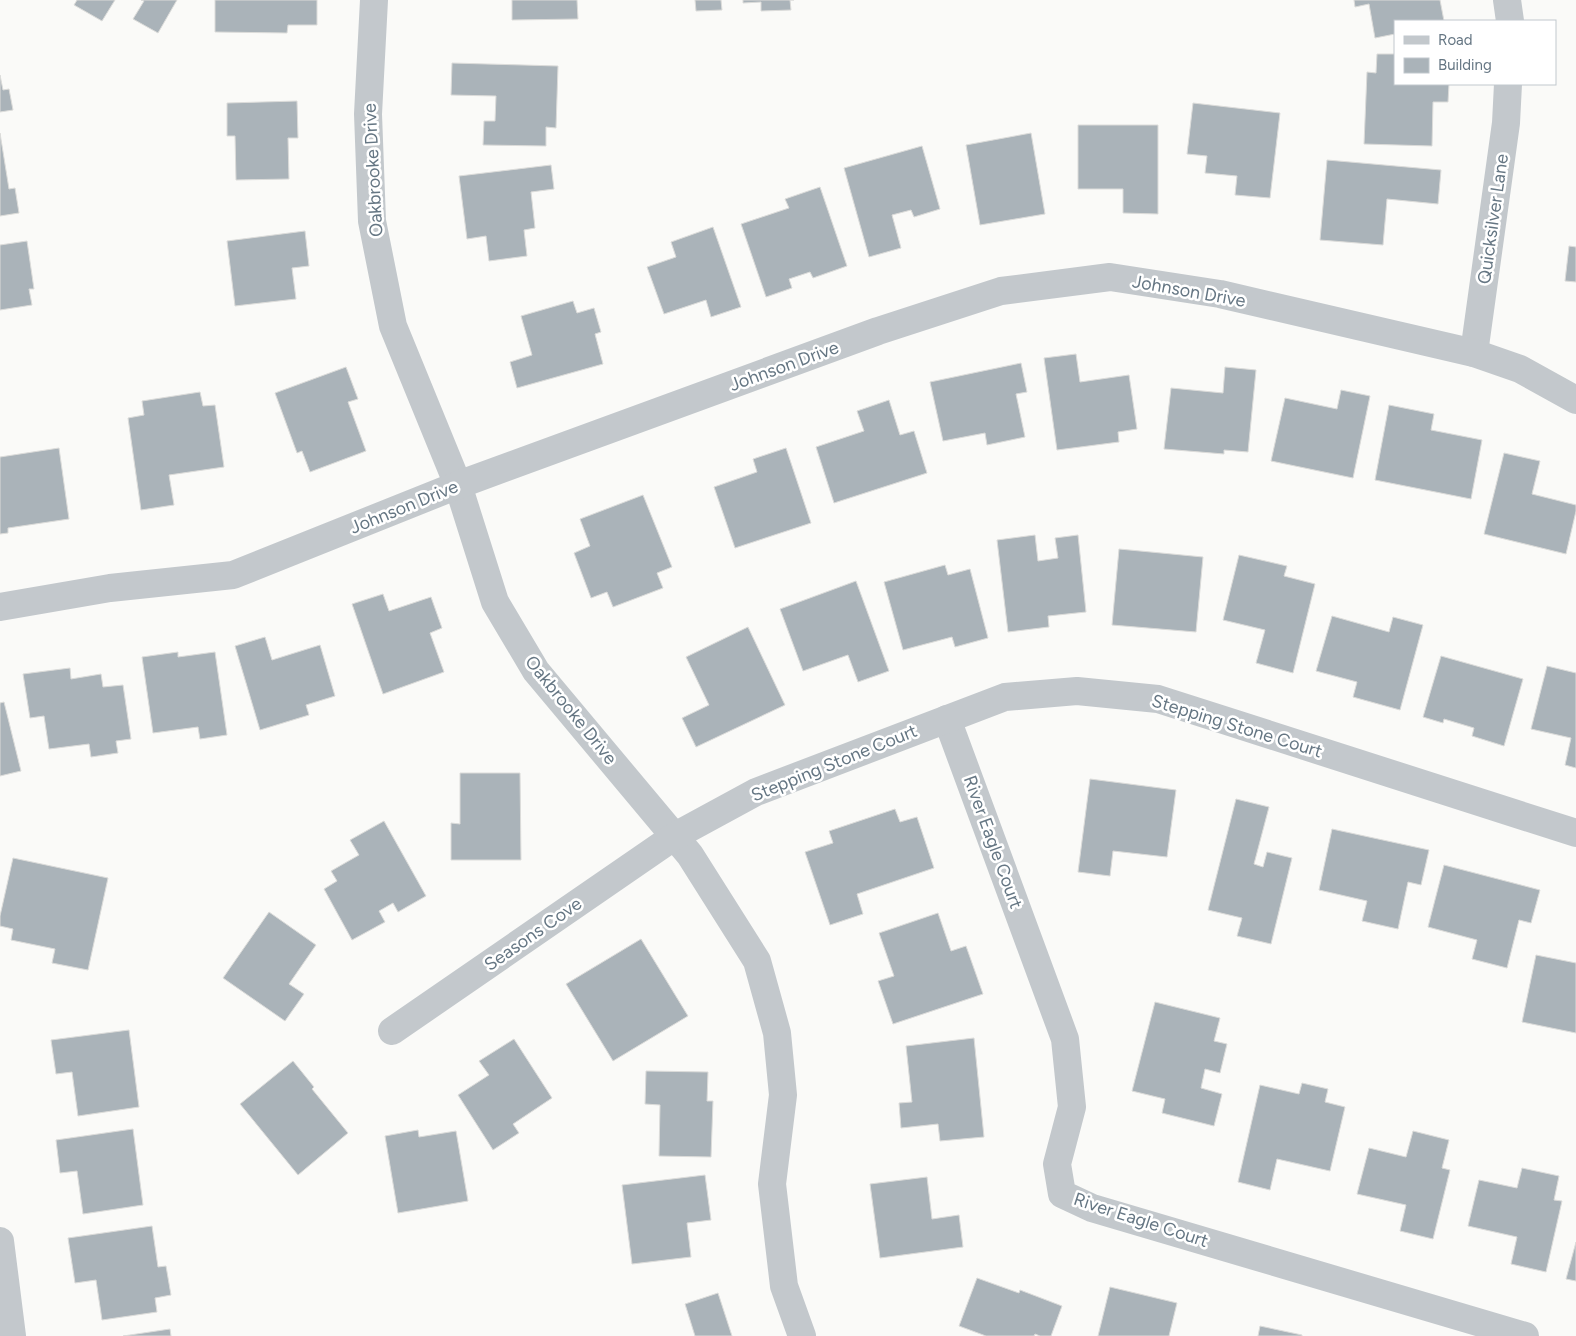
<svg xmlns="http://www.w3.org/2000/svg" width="1576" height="1336" font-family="Figtree,sans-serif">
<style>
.building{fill:#aab3b9;stroke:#dcdcda}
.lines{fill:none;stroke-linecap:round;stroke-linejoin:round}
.minor{stroke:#c3c8cc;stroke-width:28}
.labels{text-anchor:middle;stroke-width:5;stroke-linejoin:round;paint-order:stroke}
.street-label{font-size:18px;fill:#657683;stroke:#fff}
</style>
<rect width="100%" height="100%" fill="#fafaf8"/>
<g class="building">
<path d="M 77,0 L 115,0 L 102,21 L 74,5 Z"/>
<path d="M 141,0 L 177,0 L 158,33 L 133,19 L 144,1 Z"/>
<path d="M 215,0 L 317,0 L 317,25 L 288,25 L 287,33 L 215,32 Z"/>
<path d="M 512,0 L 577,0 L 578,19 L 512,20 Z"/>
<path d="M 695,0 L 721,0 L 722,10 L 696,11 Z"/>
<path d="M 743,0 L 794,0 L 790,0 L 791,10 L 761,11 L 761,2 L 743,3 Z"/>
<path d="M 1354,0 L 1440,0 L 1444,21 L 1395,21 L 1395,34 L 1375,38 L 1369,4 L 1355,7 Z"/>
<path d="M 1377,54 L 1395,54 L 1395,84 L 1449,84 L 1448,102 L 1433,102 L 1432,146 L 1364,144 L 1367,72 L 1376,73 Z"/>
<path d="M 452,63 L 558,66 L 556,128 L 546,127 L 546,146 L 483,145 L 484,121 L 495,121 L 496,96 L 451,95 Z"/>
<path d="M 0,75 L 3,90 L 9,89 L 13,110 L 0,112 Z"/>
<path d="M 297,101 L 298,138 L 288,138 L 289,179 L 236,180 L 235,136 L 227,136 L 227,103 Z"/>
<path d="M 1193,103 L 1280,113 L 1270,198 L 1235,195 L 1237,176 L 1205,173 L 1207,156 L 1187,154 Z"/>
<path d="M 1078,125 L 1158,125 L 1158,214 L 1123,213 L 1123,189 L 1078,189 Z"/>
<path d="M 0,133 L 9,189 L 15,188 L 19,213 L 0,216 Z"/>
<path d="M 1031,133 L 1045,214 L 980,225 L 966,145 Z"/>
<path d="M 922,146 L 940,209 L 914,217 L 911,210 L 892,215 L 901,248 L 869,257 L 844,168 Z"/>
<path d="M 1327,160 L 1441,170 L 1438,204 L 1387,199 L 1383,245 L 1320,240 Z"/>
<path d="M 551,165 L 554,189 L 531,192 L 535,228 L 524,230 L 527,256 L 489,261 L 486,236 L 467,239 L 459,176 Z"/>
<path d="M 820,187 L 847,266 L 813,278 L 810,272 L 789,279 L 792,288 L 766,297 L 741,224 L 789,208 L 785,199 Z"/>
<path d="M 713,227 L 741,307 L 711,317 L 706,300 L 664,314 L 647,267 L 676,257 L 671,242 Z"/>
<path d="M 305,231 L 309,266 L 292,268 L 296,299 L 235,306 L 227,241 Z"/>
<path d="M 27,241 L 34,289 L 29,289 L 32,305 L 0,310 L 0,245 Z"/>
<path d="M 1569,246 L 1576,247 L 1576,282 L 1565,281 Z"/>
<path d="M 573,301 L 577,313 L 594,308 L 601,332 L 595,334 L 603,364 L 517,388 L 510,362 L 532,355 L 521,316 Z"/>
<path d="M 1076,354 L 1080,382 L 1129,375 L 1137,429 L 1118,432 L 1119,442 L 1057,450 L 1044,358 Z"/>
<path d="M 1021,363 L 1027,392 L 1016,394 L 1025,437 L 987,445 L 985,433 L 943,441 L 930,382 Z"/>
<path d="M 346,367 L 358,399 L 348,402 L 366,451 L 310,472 L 302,451 L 297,453 L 275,393 Z"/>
<path d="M 1225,367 L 1256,370 L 1248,452 L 1224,450 L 1224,454 L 1164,449 L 1171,388 L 1223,393 Z"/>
<path d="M 1341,390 L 1370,396 L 1353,478 L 1271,461 L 1285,398 L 1337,409 Z"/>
<path d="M 200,392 L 203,406 L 215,405 L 224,467 L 169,475 L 174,505 L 141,510 L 128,418 L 144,415 L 142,401 Z"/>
<path d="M 889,400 L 900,435 L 914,431 L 927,473 L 834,503 L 816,447 L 864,431 L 857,411 Z"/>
<path d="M 1389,405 L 1434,414 L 1431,430 L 1482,440 L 1471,499 L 1375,480 Z"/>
<path d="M 59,448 L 69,519 L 8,528 L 8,533 L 0,534 L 0,457 Z"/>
<path d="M 786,448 L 811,523 L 735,548 L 714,487 L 757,472 L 753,459 Z"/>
<path d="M 1504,453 L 1540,461 L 1532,494 L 1576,505 L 1576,511 L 1566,554 L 1484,534 Z"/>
<path d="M 643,495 L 672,567 L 657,573 L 663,588 L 613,607 L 607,592 L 591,598 L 574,553 L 590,546 L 580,519 Z"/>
<path d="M 1035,535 L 1038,561 L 1058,558 L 1055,538 L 1078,535 L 1086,612 L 1048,616 L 1049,627 L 1008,632 L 997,540 Z"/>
<path d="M 1119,549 L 1203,557 L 1196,632 L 1112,625 Z"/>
<path d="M 1239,555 L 1287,566 L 1284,576 L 1315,584 L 1293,673 L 1256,663 L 1265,630 L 1223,620 Z"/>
<path d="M 945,565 L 948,575 L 970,569 L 988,638 L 955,647 L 952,637 L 903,650 L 884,582 Z"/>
<path d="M 856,581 L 889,671 L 858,682 L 848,655 L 803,671 L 780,609 Z"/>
<path d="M 383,594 L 389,611 L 431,597 L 442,628 L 430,633 L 444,672 L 383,694 L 352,604 Z"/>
<path d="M 1332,616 L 1389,632 L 1393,617 L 1423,625 L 1400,710 L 1353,697 L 1357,682 L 1316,671 Z"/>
<path d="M 748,627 L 785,705 L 696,747 L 682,718 L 709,705 L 686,657 Z"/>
<path d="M 265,637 L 272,660 L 320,645 L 335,696 L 306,705 L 309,715 L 260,730 L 235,646 Z"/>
<path d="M 178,652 L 178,657 L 215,652 L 227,735 L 200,739 L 198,727 L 153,733 L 142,657 Z"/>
<path d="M 1441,656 L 1523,679 L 1504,746 L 1472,736 L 1474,728 L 1444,719 L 1443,723 L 1423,717 Z"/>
<path d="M 1547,666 L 1576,673 L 1576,768 L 1565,765 L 1571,738 L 1531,729 Z"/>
<path d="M 70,668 L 71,679 L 101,674 L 103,687 L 123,685 L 131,739 L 116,741 L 118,753 L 91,757 L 89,744 L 49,749 L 44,716 L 30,718 L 23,674 Z"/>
<path d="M 4,702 L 21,771 L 0,776 L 0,703 Z"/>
<path d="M 460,773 L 520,773 L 521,860 L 451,860 L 451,823 L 460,824 Z"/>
<path d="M 1090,779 L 1176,790 L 1167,857 L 1113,851 L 1110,876 L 1078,872 Z"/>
<path d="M 1236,799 L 1269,807 L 1254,864 L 1263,867 L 1267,852 L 1292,858 L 1271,944 L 1237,936 L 1242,918 L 1208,910 Z"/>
<path d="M 895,809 L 900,822 L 917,817 L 934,868 L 857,894 L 863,914 L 830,925 L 805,852 L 833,843 L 829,831 Z"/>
<path d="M 384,821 L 426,896 L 398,912 L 393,903 L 379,911 L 385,922 L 352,940 L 324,889 L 337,881 L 331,871 L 359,855 L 350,840 Z"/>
<path d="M 1332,829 L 1429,850 L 1421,885 L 1408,882 L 1398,929 L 1362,921 L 1367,901 L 1319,890 Z"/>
<path d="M 13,858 L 108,878 L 88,970 L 52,963 L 55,949 L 11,940 L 13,929 L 0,926 L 0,916 Z"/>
<path d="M 1444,865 L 1540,890 L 1531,923 L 1519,920 L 1507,968 L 1472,959 L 1477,940 L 1428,927 Z"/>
<path d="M 269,912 L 316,945 L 289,984 L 304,994 L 285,1021 L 223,978 Z"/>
<path d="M 938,913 L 951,951 L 966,946 L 983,994 L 893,1024 L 878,981 L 894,976 L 879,933 Z"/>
<path d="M 641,939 L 688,1016 L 613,1061 L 566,984 Z"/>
<path d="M 1536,955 L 1576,963 L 1576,1033 L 1522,1022 Z"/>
<path d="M 1155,1002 L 1220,1018 L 1214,1041 L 1227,1044 L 1220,1073 L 1205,1069 L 1201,1088 L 1222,1094 L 1214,1126 L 1162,1113 L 1165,1099 L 1132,1091 Z"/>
<path d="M 129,1030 L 139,1107 L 78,1116 L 72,1072 L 56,1074 L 51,1040 Z"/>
<path d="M 974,1038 L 984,1137 L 940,1141 L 938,1124 L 901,1128 L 899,1103 L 912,1102 L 906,1046 Z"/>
<path d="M 514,1039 L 552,1098 L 513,1124 L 519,1133 L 493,1150 L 458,1095 L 489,1075 L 479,1061 Z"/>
<path d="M 293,1061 L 314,1087 L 312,1089 L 348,1133 L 298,1175 L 240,1104 Z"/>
<path d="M 646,1071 L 708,1072 L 707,1101 L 713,1101 L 711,1157 L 659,1156 L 660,1105 L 645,1104 Z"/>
<path d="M 1302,1083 L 1328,1089 L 1325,1102 L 1345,1107 L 1330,1171 L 1277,1159 L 1270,1190 L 1238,1182 L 1260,1085 L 1299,1094 Z"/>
<path d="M 133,1129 L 143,1205 L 83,1214 L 77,1171 L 60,1173 L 56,1140 Z"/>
<path d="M 418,1130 L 419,1137 L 456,1131 L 468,1201 L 398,1213 L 385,1136 Z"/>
<path d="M 1413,1131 L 1449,1140 L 1442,1168 L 1450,1170 L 1433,1239 L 1400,1231 L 1406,1205 L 1357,1194 L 1369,1148 L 1406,1157 Z"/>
<path d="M 1522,1168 L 1559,1176 L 1554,1200 L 1562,1201 L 1546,1272 L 1511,1264 L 1517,1237 L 1468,1226 L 1479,1180 L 1517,1188 Z"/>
<path d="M 705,1175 L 711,1220 L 687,1223 L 691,1257 L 632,1264 L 622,1185 Z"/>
<path d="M 927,1177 L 932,1219 L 959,1215 L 963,1247 L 880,1258 L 870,1184 Z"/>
<path d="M 152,1226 L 158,1267 L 166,1266 L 171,1295 L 155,1298 L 157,1312 L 102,1320 L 96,1280 L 75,1283 L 68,1238 Z"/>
<path d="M 1576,1242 L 1576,1281 L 1566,1279 Z"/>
<path d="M 977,1278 L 1019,1293 L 1020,1290 L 1062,1306 L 1051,1336 L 1040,1336 L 1035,1334 L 1034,1336 L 986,1336 L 959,1326 Z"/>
<path d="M 1110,1287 L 1177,1303 L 1169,1336 L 1098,1336 Z"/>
<path d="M 718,1293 L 732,1336 L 695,1336 L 685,1304 Z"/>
<path d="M 1260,1326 L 1302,1335 L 1302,1336 L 1258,1336 Z"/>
<path d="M 170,1329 L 171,1336 L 123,1336 Z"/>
</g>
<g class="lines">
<g class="minor">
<path d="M 374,0 L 368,114 L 372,221 L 393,326 L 458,485 L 495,602 L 536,671 L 690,855 L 757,961 L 777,1033 L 783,1095 L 772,1184 L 784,1286 L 802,1336"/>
<path d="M 1507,0 L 1510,21"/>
<path d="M 1474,353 L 1506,123 L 1508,84"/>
<path d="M 0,607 L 110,588 L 233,575 L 458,485 L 878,331 L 1001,291 L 1110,277 L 1220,294 L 1474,353 L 1520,369 L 1576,400"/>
<path d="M 947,719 L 1065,1039 L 1072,1107 L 1057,1164 L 1062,1194 L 1092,1208 L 1525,1336"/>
<path d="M 392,1031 L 675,836 L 756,792 L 1005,697 L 1077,691 L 1158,699 L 1576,833"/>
<path d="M 0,1241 L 12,1336"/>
</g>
</g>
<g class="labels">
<g class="street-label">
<text transform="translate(373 170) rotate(-93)" y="6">Oakbrooke Drive</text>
<text transform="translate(1493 219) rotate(-82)" y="6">Quicksilver Lane</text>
<text transform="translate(1189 291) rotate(10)" y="6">Johnson Drive</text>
<text transform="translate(784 366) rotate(-20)" y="6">Johnson Drive</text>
<text transform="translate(404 507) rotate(-22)" y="6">Johnson Drive</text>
<text transform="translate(571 710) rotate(51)" y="6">Oakbrooke Drive</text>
<text transform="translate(1237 726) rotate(17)" y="6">Stepping Stone Court</text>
<text transform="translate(834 763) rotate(-22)" y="6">Stepping Stone Court</text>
<text transform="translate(993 842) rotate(70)" y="6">River Eagle Court</text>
<text transform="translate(533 934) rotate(-35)" y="6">Seasons Cove</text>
<text transform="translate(1141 1220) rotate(18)" y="6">River Eagle Court</text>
</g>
</g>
<rect x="1394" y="20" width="162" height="65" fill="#ffffff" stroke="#c1c8cd"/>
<rect x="1404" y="36" width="25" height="8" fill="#c3c8cc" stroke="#c1c8cd"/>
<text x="1438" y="45" font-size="15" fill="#657683">Road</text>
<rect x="1404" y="58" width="25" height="15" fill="#aab3b9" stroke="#c1c8cd"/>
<text x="1438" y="70" font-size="15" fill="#657683">Building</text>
</svg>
